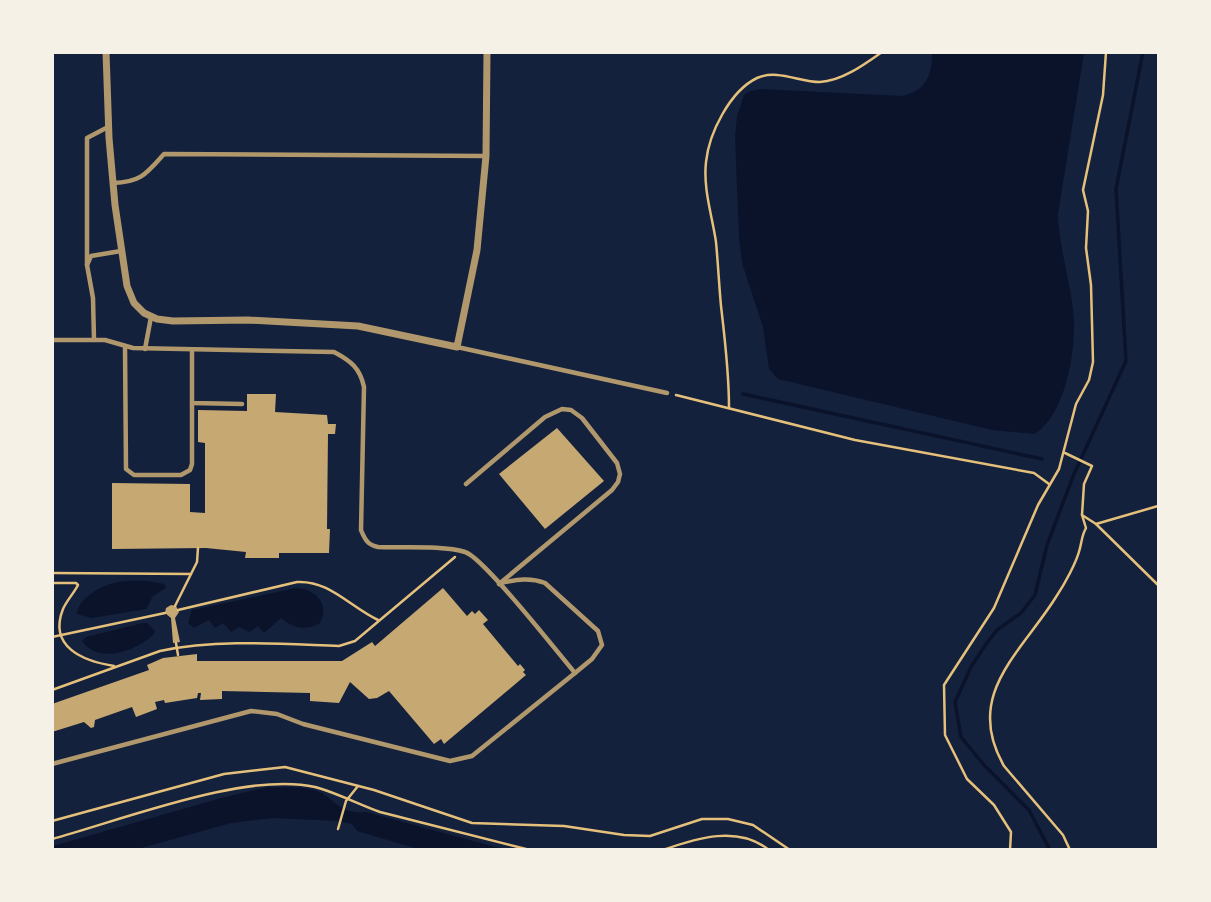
<svg xmlns="http://www.w3.org/2000/svg" width="1211" height="902" font-family="Barlow,sans-serif">
<style>
.water{fill:#0b132b}
.lines{fill:none;stroke-linecap:round;stroke-linejoin:round}
.stream{stroke:#0b132b;stroke-width:3.5}
.building{fill:#c6a872}
.path{stroke:#e5c07b;stroke-width:2.5}
.service{stroke:#b1986c;stroke-width:4.5}
.minor{stroke:#b1986c;stroke-width:7}
</style>
<rect width="100%" height="100%" fill="#14213d"/>
<g class="water">
<path d="M 932,53 L 1084,53 L 1058,214 C 1059,250 1072,285 1074,321 C 1075,355 1065,414 1035,434 L 992,430 L 778,379 L 769,369 L 763,327 L 742,263 L 739,238 L 735,137 L 737,116 L 744,95 L 751,91 L 760,89 L 902,96 C 926,91 932,75 932,53 Z"/>
<path d="M 148,581 L 164,584 L 166,588 L 153,596 L 146,609 L 92,618 L 77,614 C 78,599 100,586 114,583 C 124,580 137,581 148,581 Z"/>
<path d="M 296,588 C 316,589 330,604 320,623 C 305,631 295,629 281,618 L 264,633 L 258,626 L 250,632 L 239,627 L 231,632 L 223,623 L 215,628 L 209,620 L 194,628 L 188,623 L 192,610 Z"/>
<path d="M 143,623 L 147,623 L 155,631 L 154,634 C 137,651 98,665 82,641 L 86,637 Z"/>
<path d="M 268,787 C 282,788 301,786 314,790 C 335,796 337,815 366,812 L 503,849 L 418,849 L 357,831 L 352,824 L 336,821 L 273,818 L 231,823 L 138,849 L 53,850 L 53,846 L 221,798 Z"/>
</g>
<g class="lines">
<g class="stream">
<path d="M 743,394 L 1042,459"/>
<path d="M 1050,850 L 1029,810 L 984,765 L 961,737 L 955,702 L 971,667 L 986,644 L 997,630 L 1021,613 L 1035,595 L 1047,545 L 1074,474 L 1126,361 L 1116,189 L 1143,52"/>
</g>
</g>
<g class="building">
<path d="M 247,394 L 276,394 L 275,412 L 327,415 L 328,424 L 336,424 L 335,434 L 328,434 L 327,529 L 330,529 L 329,553 L 279,553 L 279,558 L 245,558 L 246,552 L 206,548 L 112,549 L 112,483 L 190,484 L 190,512 L 205,513 L 205,443 L 198,442 L 198,410 L 247,411 Z"/>
<path d="M 557,428 L 604,481 L 545,529 L 499,474 Z"/>
<path d="M 443,588 L 467,616 L 472,611 L 475,614 L 479,610 L 488,620 L 483,624 L 518,666 L 520,664 L 525,670 L 523,672 L 526,675 L 444,744 L 441,739 L 434,744 L 389,691 L 377,698 L 369,699 L 350,682 L 339,703 L 310,701 L 310,693 L 222,691 L 222,699 L 200,700 L 201,693 L 198,693 L 197,698 L 165,703 L 164,700 L 155,702 L 157,709 L 136,717 L 132,707 L 95,720 L 94,727 L 91,728 L 84,722 L 52,732 L 52,704 L 149,670 L 147,665 L 163,658 L 197,654 L 197,661 L 342,661 L 372,642 L 375,646 Z"/>
<path d="M 171,605 L 176,606 L 179,612 L 175,618 L 180,642 L 173,643 L 171,618 L 165,613 L 166,608 Z"/>
</g>
<g class="lines">
<g class="path">
<path d="M 676,395 L 855,440 L 1034,473 L 1049,484"/>
<path d="M 729,407 C 729,372 725,340 721,306 C 719,284 718,263 716,242 C 712,215 703,189 706,162 C 709,133 730,91 757,78 C 778,69 799,82 820,82 C 842,81 865,64 882,52"/>
<path d="M 1065,453 L 1092,466 L 1084,484 L 1082,515 L 1096,524 L 1158,585"/>
<path d="M 1096,524 L 1158,506"/>
<path d="M 52,573 L 191,574"/>
<path d="M 52,583 L 76,583 L 78,585 C 74,593 67,600 63,609 C 48,647 83,661 114,666"/>
<path d="M 175,606 L 197,562 L 198,548"/>
<path d="M 178,610 L 297,582 C 329,580 350,607 378,620"/>
<path d="M 52,637 L 165,613"/>
<path d="M 176,643 L 178,655"/>
<path d="M 52,690 L 160,651 C 218,639 281,644 339,646 L 355,641 L 455,557"/>
<path d="M 52,821 L 224,774 L 285,767 L 374,790 L 472,823 L 564,826 L 624,835 L 650,836 L 702,819 L 728,819 L 753,825 L 790,850"/>
<path d="M 338,829 L 346,801 L 358,786"/>
<path d="M 52,839 C 122,820 247,771 315,787 C 337,793 358,804 380,812 L 530,850"/>
<path d="M 663,850 C 697,838 738,825 769,850"/>
<path d="M 1010,850 L 1011,832 L 994,805 L 967,779 L 945,735 L 944,685 L 994,608 L 1038,505 L 1059,469 L 1076,404 L 1089,380 L 1093,362 L 1091,285 L 1086,248 L 1088,211 L 1083,190 L 1103,95 L 1106,52"/>
<path d="M 1070,850 L 1063,835 L 1004,766 C 963,695 1021,653 1056,597 C 1064,585 1077,562 1080,548 C 1082,540 1082,535 1086,528 L 1082,515"/>
</g>
<g class="service">
<path d="M 113,183 C 141,182 146,174 164,154 L 485,156"/>
<path d="M 87,265 L 87,138 L 108,127"/>
<path d="M 52,340 L 105,340 L 133,348 L 334,352 C 351,361 360,368 364,387 L 361,530 C 365,540 368,545 378,547 C 402,548 444,545 465,552 C 483,557 558,653 575,673 L 472,756 L 450,761 L 303,724 L 277,714 L 251,711 L 52,764"/>
<path d="M 94,340 L 93,298 L 87,265 L 91,256 L 121,251"/>
<path d="M 125,346 L 126,469 L 134,475 L 181,475 L 190,470 L 192,464 L 192,403"/>
<path d="M 457,347 L 667,393"/>
<path d="M 145,349 L 151,317"/>
<path d="M 192,350 L 192,403 L 242,404"/>
<path d="M 466,484 L 545,417 L 562,409 L 571,410 L 582,418 L 617,463 L 620,474 L 618,482 L 612,490 L 499,584"/>
<path d="M 500,583 C 516,580 529,577 545,583 L 598,631 L 602,645 L 592,659 L 575,673"/>
</g>
<path class="minor" d="M 106,52 L 109,138 L 115,205 L 127,286 L 134,303 L 144,313 L 157,319 L 173,321 L 248,320 L 358,326 L 457,347 L 477,250 L 486,156 L 487,52"/>
</g>
<rect width="1211" height="902" fill="none" stroke="#f6f1e7" stroke-width="108"/>
</svg>
